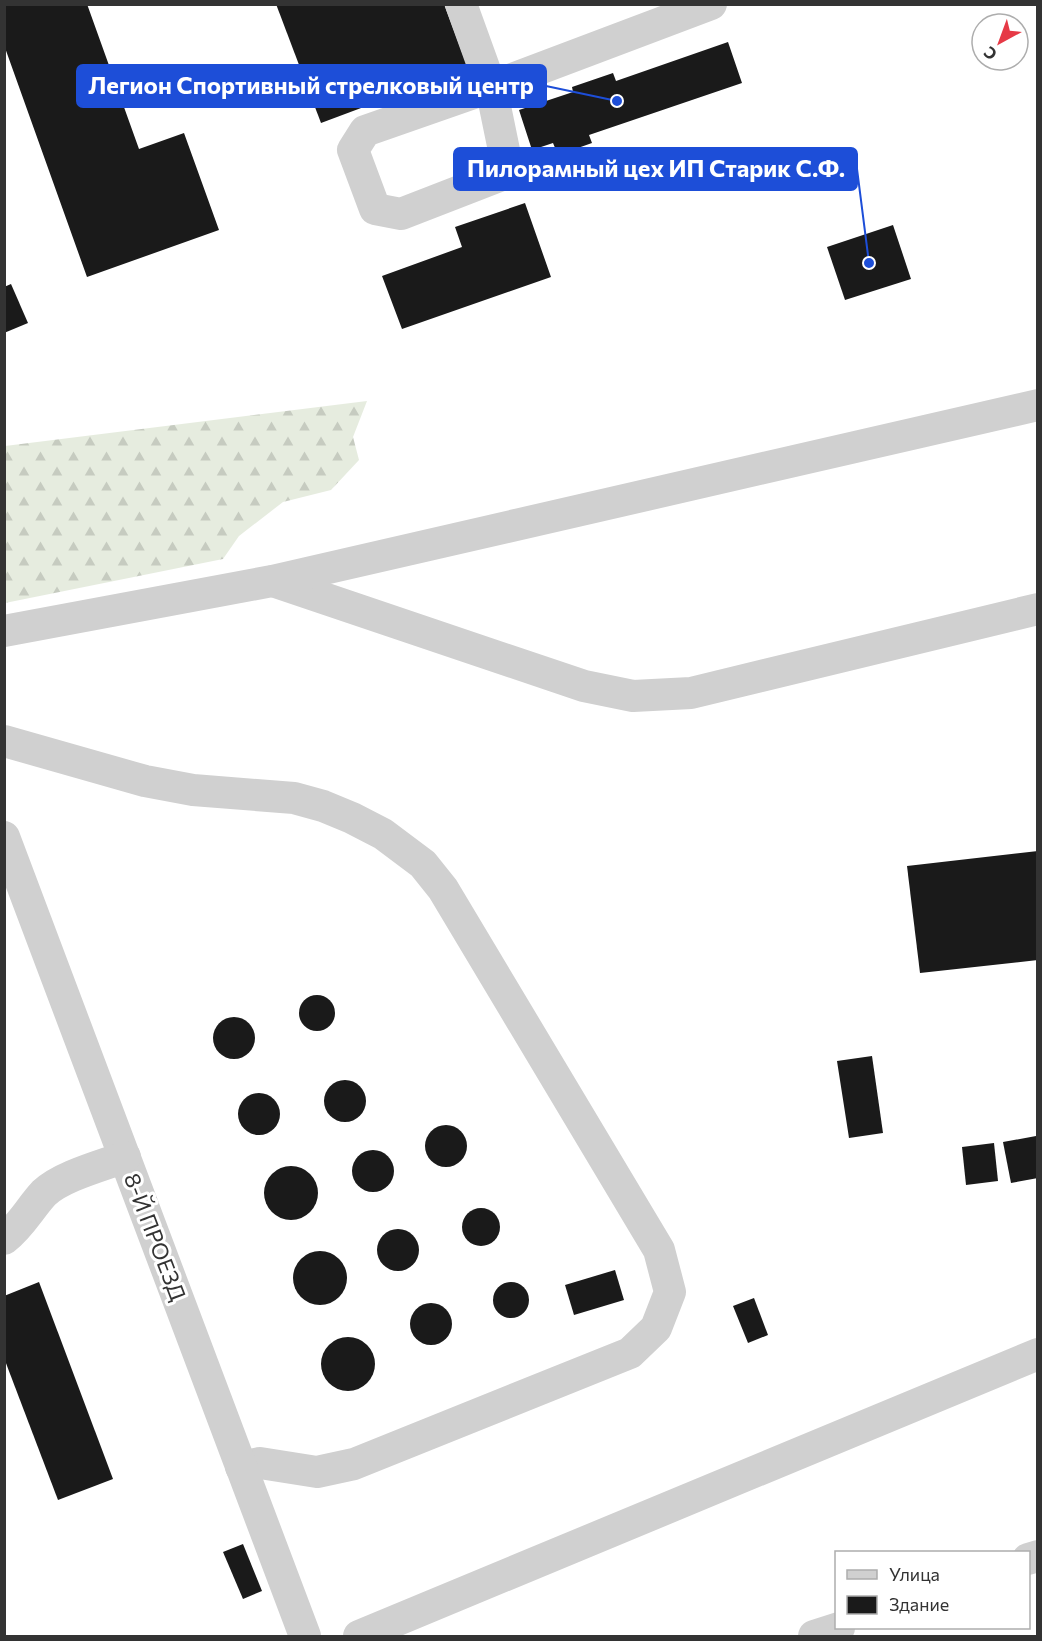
<svg xmlns="http://www.w3.org/2000/svg" width="1042" height="1641" font-family="Commissioner,sans-serif">
<style>
.forest{fill:url(#forest-firs)}
.building{fill:#1a1a1a}
.lines{fill:none;stroke-linecap:round;stroke-linejoin:round}
.minor{stroke:#d0d0d0;stroke-width:32}
.labels{text-anchor:middle;stroke-width:6;stroke-linejoin:round;paint-order:stroke}
.street-label{font-size:22px;fill:#333;stroke:#fff}
.leader{fill:none;stroke:#1d4ed8;stroke-width:2}
.callout-dot{fill:#1d4ed8;stroke:#fff;stroke-width:2}
.callout{fill:#1d4ed8;stroke:#1d4ed8;stroke-width:2}
.callout-label{font-size:24px;text-anchor:middle;font-weight:bold;fill:#fff}
</style>
<defs>
<pattern id="forest-firs" width="22" height="20" patternUnits="userSpaceOnUse" patternTransform="scale(1.5)"><rect width="22" height="20" fill="#e6ecdf"/><path d="M5 1l3.5 6h-7zM16 11l3.5 6h-7z" fill="#c6cbc0"/></pattern>
</defs>
<rect width="100%" height="100%" fill="#fff"/>
<path class="forest" d="M 367,401 L 353,437 L 359,460 L 331,490 L 283,502 L 239,536 L 223,559 L 5,603 L 5,446 Z"/>
<g class="building">
<path d="M 4,4 L 87,4 L 139,149 L 184,133 L 219,230 L 87,277 L 4,45 Z"/>
<path d="M 276,4 L 444,4 L 468,68 L 321,123 Z"/>
<path d="M 728,42 L 742,83 L 589,135 L 592,143 L 558,155 L 553,143 L 532,150 L 519,110 L 573,92 L 572,87 L 613,73 L 616,81 Z"/>
<path d="M 525,203 L 551,277 L 402,329 L 382,276 L 462,247 L 455,227 Z"/>
<path d="M 893,225 L 911,279 L 845,300 L 827,247 Z"/>
<path d="M 11,284 L 28,323 L 4,333 L 4,287 Z"/>
<path d="M 1038,851 L 1038,960 L 920,973 L 907,866 Z"/>
<circle cx="317" cy="1013" r="18"/>
<circle cx="234" cy="1038" r="21"/>
<path d="M 872,1056 L 883,1133 L 849,1138 L 837,1061 Z"/>
<circle cx="345" cy="1101" r="21"/>
<circle cx="259" cy="1114" r="21"/>
<circle cx="446" cy="1146" r="21"/>
<path d="M 1036,1136 L 1038,1178 L 1011,1183 L 1003,1142 Z"/>
<path d="M 994,1143 L 998,1181 L 966,1185 L 962,1147 Z"/>
<circle cx="373" cy="1171" r="21"/>
<circle cx="291" cy="1193" r="27"/>
<circle cx="481" cy="1227" r="19"/>
<circle cx="398" cy="1250" r="21"/>
<circle cx="320" cy="1278" r="27"/>
<path d="M 615,1270 L 624,1300 L 574,1315 L 565,1285 Z"/>
<circle cx="511" cy="1300" r="18"/>
<path d="M 39,1282 L 113,1479 L 58,1500 L 4,1358 L 4,1296 Z"/>
<path d="M 754,1298 L 768,1335 L 748,1343 L 733,1306 Z"/>
<circle cx="431" cy="1324" r="21"/>
<circle cx="348" cy="1364" r="27"/>
<path d="M 243,1544 L 262,1591 L 243,1599 L 223,1552 Z"/>
</g>
<g class="lines">
<g class="minor">
<path d="M 461,4 L 491,87 L 506,160 L 499,176 L 401,214 L 375,209 L 353,150 L 365,131 L 491,87 L 711,4"/>
<path d="M 273,581 L 584,686 L 633,696 L 691,693 L 1038,609"/>
<path d="M 4,631 L 272,581 L 1038,405"/>
<path d="M 4,741 L 145,781 L 193,790 L 294,798 L 323,806 L 352,818 L 383,834 L 423,864 L 443,889 L 659,1250 L 670,1292 L 656,1328 L 630,1353 L 354,1464 L 317,1472 L 260,1463 L 241,1467"/>
<path d="M 4,837 L 305,1636"/>
<path d="M 4,1239 C 21,1226 30,1208 44,1193 C 62,1176 101,1166 125,1157"/>
<path d="M 1028,1559 L 1038,1556"/>
<path d="M 359,1636 L 1038,1354"/>
<path d="M 814,1636 L 839,1628"/>
</g>
</g>
<g class="labels">
<g class="street-label">
<text transform="translate(155 1237) rotate(69)" y="8">8-Й ПРОЕЗД</text>
</g>
</g>
<path class="leader" d="M617 101L546 86M869 263L857 169"/>
<g class="callout-dot">
<circle cx="617" cy="101" r="6"/>
<circle cx="869" cy="263" r="6"/>
</g>
<g class="callout">
<rect x="77" y="65" width="469" height="42" rx="6"/>
<rect x="454" y="148" width="403" height="42" rx="6"/>
</g>
<g class="callout-label">
<text x="311" y="94">Легион Спортивный стрелковый центр</text>
<text x="656" y="177">Пилорамный цех ИП Старик С.Ф.</text>
</g>
<rect width="1042" height="1641" fill="none" stroke="#333333" stroke-width="12"/>
<rect x="835" y="1551" width="195" height="78" fill="#ffffff" stroke="#adadad" stroke-width="1.5"/>
<rect x="847" y="1570" width="30" height="9" fill="#d0d0d0" stroke="#adadad" stroke-width="1.5"/>
<text x="889" y="1581" font-size="18" fill="#333333">Улица</text>
<rect x="847" y="1596" width="30" height="18" fill="#1a1a1a" stroke="#adadad" stroke-width="1.5"/>
<text x="889" y="1611" font-size="18" fill="#333333">Здание</text>
<g transform="translate(1000 42) rotate(221)"><circle r="28" fill="#ffffff" stroke="#adadad" stroke-width="1.5"/>
<path d="M0-4.5L10 22L0 15L-10 22Z" fill="#e63946"/>
<text y="-9" font-size="16" font-weight="bold" text-anchor="middle" fill="#333333">С</text>
</g>
</svg>
